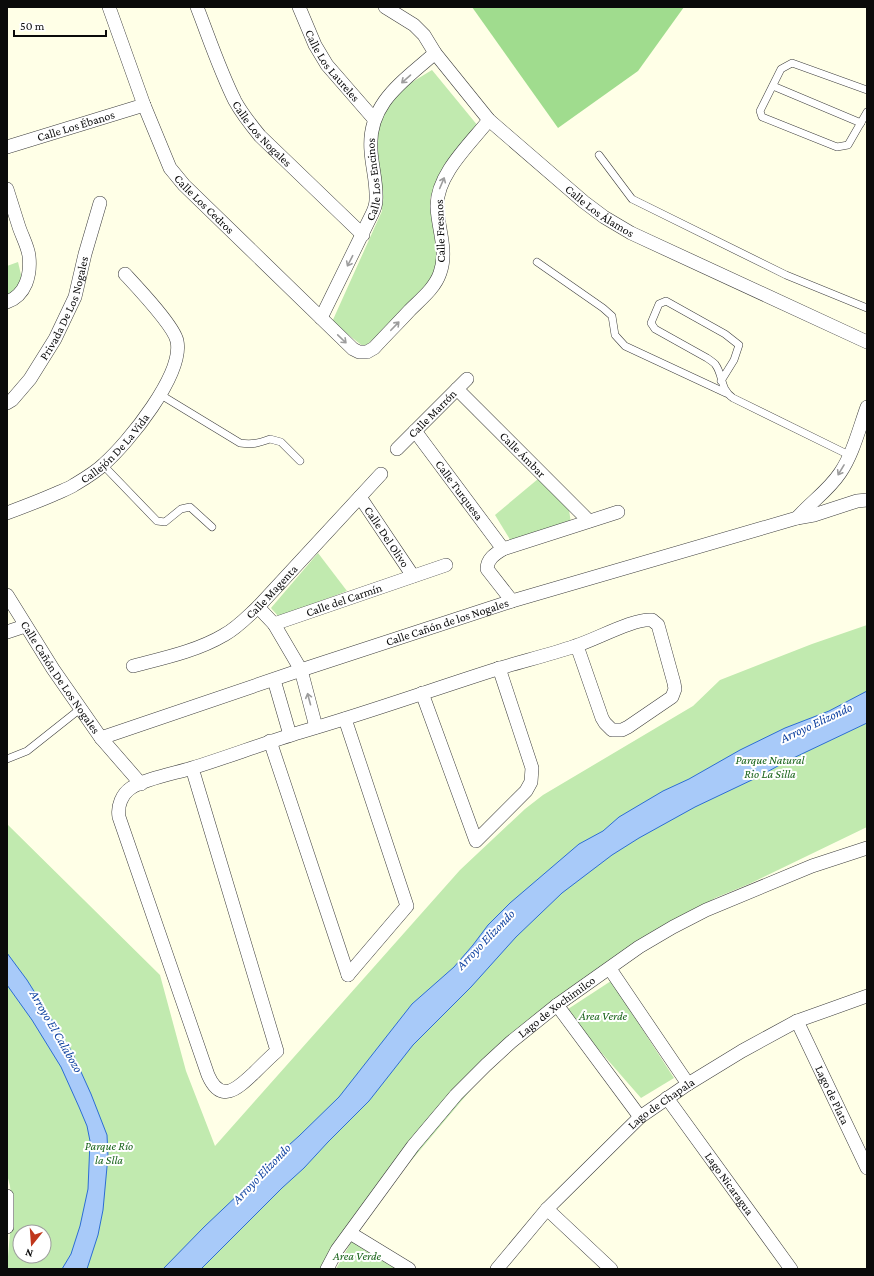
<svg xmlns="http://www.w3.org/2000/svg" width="874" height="1276" font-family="'Crimson Pro',serif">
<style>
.green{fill:#c1eaaf;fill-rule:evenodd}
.forest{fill:#a0dc8e}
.water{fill:#a8caf9;stroke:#2c6dd4}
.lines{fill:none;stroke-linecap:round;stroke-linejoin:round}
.service-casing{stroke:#3d3d3d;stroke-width:8}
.minor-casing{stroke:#3d3d3d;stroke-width:14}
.service{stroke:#fff;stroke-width:7}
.minor{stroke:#fff;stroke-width:13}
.oneway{stroke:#9d9d9d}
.labels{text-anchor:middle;stroke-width:4;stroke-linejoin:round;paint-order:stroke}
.street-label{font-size:12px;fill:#0a0a0a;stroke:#fff}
.park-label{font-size:12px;font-style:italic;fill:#186319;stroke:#fff}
.water-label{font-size:13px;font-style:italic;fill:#0e41a0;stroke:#fff}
</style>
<rect width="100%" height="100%" fill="#ffffe7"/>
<g class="green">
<path d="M 432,70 L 478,126 L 445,164 L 430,198 L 438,266 L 427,286 L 388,326 L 364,347 L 332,322 L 382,211 L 376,139 L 384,111 L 404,87 Z"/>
<path d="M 18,262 L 22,279 L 13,296 L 7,298 L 7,266 Z"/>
<path d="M 538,479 L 569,510 L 571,523 L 511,541 L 495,515 Z"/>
<path d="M 318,553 L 347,591 L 279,617 L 271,608 Z"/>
<path d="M 867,625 L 867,827 L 749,884 L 715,898 L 639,947 L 511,1042 L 362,1219 L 329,1269 L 7,1269 L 12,1208 L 10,1186 L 7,1174 L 7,824 L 160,975 L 186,1071 L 215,1146 L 460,870 L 525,809 L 543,795 L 693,706 L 720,680 L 812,644 ZM 20,1232 L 44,1232 L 44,1256 L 20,1256 Z"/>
<path d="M 611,981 L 674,1078 L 641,1098 L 565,1011 Z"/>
<path d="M 353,1239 L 401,1269 L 336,1269 Z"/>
</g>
<path class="forest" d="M 472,7 L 684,7 L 638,71 L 558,128 Z"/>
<g class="water">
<path d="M 867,691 L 867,723 L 787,761 L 756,778 L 695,807 L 639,838 L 612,855 L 562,893 L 516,937 L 471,987 L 413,1045 L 369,1101 L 328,1142 L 304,1168 L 282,1188 L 201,1269 L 163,1269 L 204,1227 L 242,1191 L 260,1171 L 299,1136 L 339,1097 L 412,1004 L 454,967 L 473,945 L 488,925 L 510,903 L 579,844 L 603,831 L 619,817 L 663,791 L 689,779 L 740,750 L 785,728 L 829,711 Z"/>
<path d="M 7,953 L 27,980 L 72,1052 L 91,1094 L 107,1135 L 108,1156 L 103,1210 L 98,1235 L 87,1269 L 62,1269 L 71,1254 L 80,1226 L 88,1189 L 90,1141 L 87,1126 L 79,1107 L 61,1067 L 32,1020 L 7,985 Z"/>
</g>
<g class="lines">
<g class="service-casing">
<g id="service">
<path d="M 773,86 L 861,123"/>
<path d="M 867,90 L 792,63 L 781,69 L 760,111 L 762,117 L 837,147 L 848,145 L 867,112"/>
<path d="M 599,155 L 632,199 L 786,275 L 867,308"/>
<path d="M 537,262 L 603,308 L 612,316 L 615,335 L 625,346 L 726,393"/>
<path d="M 721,381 L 734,360 L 739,345 L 725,334 L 666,301 L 659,304 L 651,323 L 655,329 L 707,358 C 710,360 713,362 715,364 C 724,376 719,388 733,398 L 849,455"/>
<path d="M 161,395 L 240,443 C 252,445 259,443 270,439 L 281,442 L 300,461"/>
<path d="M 103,465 L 157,521 L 165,522 L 181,509 L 190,507 L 212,527"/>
<path d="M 7,759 L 27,751 L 80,709"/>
</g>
</g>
<g class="minor-casing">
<g id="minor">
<path id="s1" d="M 109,7 L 144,105 L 170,168 L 184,185 L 353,349 L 359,352 L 367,352 L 374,348 C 386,335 398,323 410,310 C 421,299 435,288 440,273 C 448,251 438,229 437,207 C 436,175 470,144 489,120"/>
<path id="s2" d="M 197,7 C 209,38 220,71 235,101 C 242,114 251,125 260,136 L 363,235"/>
<path id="s3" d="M 299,7 L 315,45 L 327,65 L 374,119"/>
<path id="s4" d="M 385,7 L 414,25 L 424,35 L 435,53 L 489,120 L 584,202 L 604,217 L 631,233 L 867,342"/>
<path id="s5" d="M 7,147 L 144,105"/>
<path d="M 7,189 C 11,202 15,214 19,227 C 22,236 28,247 29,256 C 31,275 26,295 7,302"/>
<path id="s6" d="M 321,318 L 372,214 C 374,210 376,204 376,200 C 377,183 372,167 371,151 C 367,103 404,81 435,53"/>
<path id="s7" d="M 457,389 L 589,521"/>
<path id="s8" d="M 7,403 L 12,400 L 30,379 L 55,339 L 75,297 L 85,254 L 100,203"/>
<path id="s9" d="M 415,431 L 503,549"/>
<path id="s10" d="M 397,449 L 467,379"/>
<path id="s11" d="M 360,497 L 413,576"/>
<path id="s12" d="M 7,513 C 23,507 39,501 55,494 C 61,491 68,489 74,485 C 84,479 96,472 104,464 C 128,443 184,374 177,341 C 174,326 137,287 125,274"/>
<path d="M 797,518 C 811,502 828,491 840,473 C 853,454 859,429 867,407"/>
<path id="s13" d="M 7,595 L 53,669 L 101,738 L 141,784"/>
<path d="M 512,601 L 487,569 C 487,559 495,554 503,549 L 618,512"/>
<path d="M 258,607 L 274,624 L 301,670 L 316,727"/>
<path id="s14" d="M 274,624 L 446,565"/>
<path d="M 7,632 L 25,626"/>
<path id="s15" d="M 133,666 C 164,658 197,651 224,635 C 237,628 247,617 258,607 L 381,474"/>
<path d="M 274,680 L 290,735"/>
<path d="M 422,693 L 476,841 L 526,791 L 531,782 L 532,768 L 499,668"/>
<path d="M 345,719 L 407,906 L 348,975"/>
<path id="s16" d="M 101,738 L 301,670 L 512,601 L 797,518 L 814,515 L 857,501 L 867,500"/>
<path d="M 270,741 L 348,975"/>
<path d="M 192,768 L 277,1051 C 269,1058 262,1065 254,1073 C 238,1088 221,1105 208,1075 L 119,817 C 117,806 122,794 131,788 C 144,779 176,773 192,768 C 228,757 264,743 301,732 C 367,713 431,690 497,669 C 523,661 549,655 575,646 C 595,640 634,618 652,620 L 658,625 L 674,683 L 675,689 L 672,697 L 628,727 L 622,730 L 612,730 L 605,723 L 602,718 L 577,646"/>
<path d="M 610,969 L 688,1084"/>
<path d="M 557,1005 L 640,1117"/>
<path id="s17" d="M 797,1021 L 867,1168"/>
<path id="s18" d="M 667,1098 L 791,1269"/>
<path d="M 7,1196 L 7,1227"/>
<path d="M 547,1209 L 611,1269"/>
<path d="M 350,1233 L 409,1269"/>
<path id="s19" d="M 327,1269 L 337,1250 L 413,1146 L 456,1095 L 486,1065 L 511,1042 L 557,1005 L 639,947 L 673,927 L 706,910 L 812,866 L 867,848"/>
<path id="s20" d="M 497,1269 L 547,1209 L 640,1117 L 688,1084 L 742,1051 L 797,1021 L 867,996"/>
</g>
</g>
<use href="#service" class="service"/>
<use href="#minor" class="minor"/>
</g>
<defs><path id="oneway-shaft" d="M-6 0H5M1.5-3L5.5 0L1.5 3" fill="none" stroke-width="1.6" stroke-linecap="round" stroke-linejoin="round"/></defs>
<g class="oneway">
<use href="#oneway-shaft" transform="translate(406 79) rotate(139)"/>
<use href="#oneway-shaft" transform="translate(442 183) rotate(-67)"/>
<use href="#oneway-shaft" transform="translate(350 261) rotate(117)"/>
<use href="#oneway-shaft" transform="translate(395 326) rotate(-46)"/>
<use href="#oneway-shaft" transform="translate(342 339) rotate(44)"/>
<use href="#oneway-shaft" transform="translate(841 470) rotate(121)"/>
<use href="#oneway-shaft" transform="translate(309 699) rotate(-105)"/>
</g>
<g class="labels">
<g class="street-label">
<text dy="4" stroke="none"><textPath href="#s3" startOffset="68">Calle Los Laureles</textPath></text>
<text dy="4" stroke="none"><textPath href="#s5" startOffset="72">Calle Los Ébanos</textPath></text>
<text dy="4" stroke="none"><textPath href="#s2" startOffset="144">Calle Los Nogales</textPath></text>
<text dy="4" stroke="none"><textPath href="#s6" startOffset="151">Calle Los Encinos</textPath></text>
<text dy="4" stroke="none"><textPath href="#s1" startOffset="222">Calle Los Cedros</textPath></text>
<text dy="4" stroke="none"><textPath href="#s4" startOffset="299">Calle Los Álamos</textPath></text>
<text transform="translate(440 231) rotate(-92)" y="4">Calle Fresnos</text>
<text dy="4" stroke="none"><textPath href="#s8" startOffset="113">Privada De Los Nogales</textPath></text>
<text dy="4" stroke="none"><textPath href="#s10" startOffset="50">Calle Marrón</textPath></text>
<text dy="4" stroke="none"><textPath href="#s12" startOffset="128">Callejón De La Vida</textPath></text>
<text dy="4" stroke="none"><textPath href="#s7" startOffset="93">Calle Ámbar</textPath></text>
<text dy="4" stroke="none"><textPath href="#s9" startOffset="74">Calle Turquesa</textPath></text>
<text dy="4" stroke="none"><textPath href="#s11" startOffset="48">Calle Del Olivo</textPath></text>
<text dy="4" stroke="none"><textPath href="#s15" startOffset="161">Calle Magenta</textPath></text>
<text dy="4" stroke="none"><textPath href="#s14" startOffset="74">Calle del Carmín</textPath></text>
<text dy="4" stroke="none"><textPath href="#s16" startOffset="365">Calle Cañón de los Nogales</textPath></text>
<text dy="4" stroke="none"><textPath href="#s13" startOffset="98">Calle Cañón De Los Nogales</textPath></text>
<text dy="4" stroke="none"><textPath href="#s19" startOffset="351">Lago de Xochimilco</textPath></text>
<text dy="4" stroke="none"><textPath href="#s17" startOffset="82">Lago de Plata</textPath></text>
<text dy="4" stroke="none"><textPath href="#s20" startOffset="234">Lago de Chapala</textPath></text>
<text dy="4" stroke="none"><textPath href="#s18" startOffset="106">Lago Nicaragua</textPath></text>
</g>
<g class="park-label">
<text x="770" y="764">Parque Natural<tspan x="770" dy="14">Rio La Silla</tspan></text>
<text x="603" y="1020">Área Verde</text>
<text x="109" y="1150">Parque Río<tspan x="109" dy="14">la Slla</tspan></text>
<text x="357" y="1260">Area Verde</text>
</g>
<g class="water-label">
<text transform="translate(816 722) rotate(-25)" y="5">Arroyo Elizondo</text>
<text transform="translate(485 939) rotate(-46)" y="5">Arroyo Elizondo</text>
<text transform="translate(57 1031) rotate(60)" y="5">Arroyo El Calabozo</text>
<text transform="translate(261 1173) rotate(-46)" y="5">Arroyo Elizondo</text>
</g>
</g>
<rect width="874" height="1276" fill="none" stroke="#0a0a0a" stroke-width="16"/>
<g transform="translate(32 1244) rotate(197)"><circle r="19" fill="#ffffff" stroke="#9d9d9d"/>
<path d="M0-3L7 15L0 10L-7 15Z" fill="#c0371c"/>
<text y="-6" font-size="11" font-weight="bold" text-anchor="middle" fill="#0a0a0a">N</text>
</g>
<path d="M14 30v6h92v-6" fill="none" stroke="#0a0a0a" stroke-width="2"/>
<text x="20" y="30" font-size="12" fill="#0a0a0a" stroke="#ffffff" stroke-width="3" paint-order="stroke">50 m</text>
</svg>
